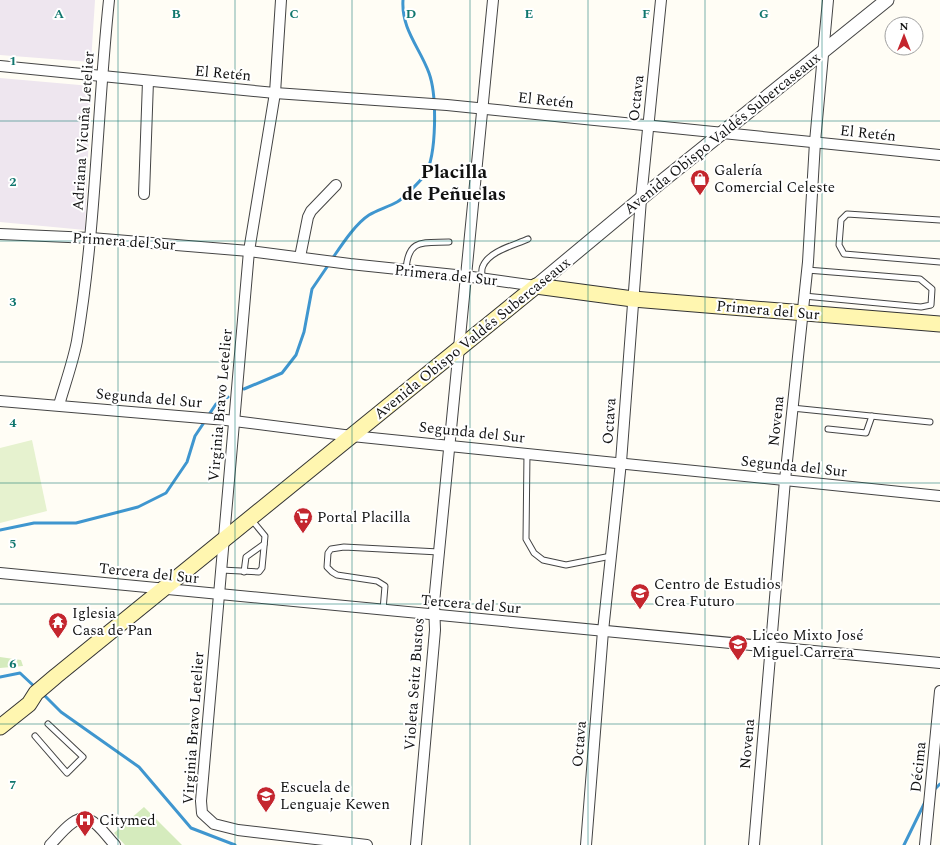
<svg xmlns="http://www.w3.org/2000/svg" width="940" height="845" font-family="Spectral,serif">
<style>
.industrial{fill:#eee6ef}
.green{fill:#d5ebbd}
.pitch{fill:#e6f2cf}
.lines{fill:none;stroke-linecap:round;stroke-linejoin:round}
.stream{stroke:#3f96cf;stroke-width:3}
.service-casing{stroke:#444;stroke-width:7}
.minor-casing{stroke:#444;stroke-width:12}
.tertiary-casing{stroke:#444;stroke-width:15}
.secondary-casing{stroke:#333;stroke-width:17}
.service{stroke:#fff;stroke-width:5}
.minor{stroke:#fff;stroke-width:10}
.tertiary{stroke:#fff;stroke-width:13}
.secondary{stroke:#fff6b0;stroke-width:15}
.grid{fill:none;stroke:#0f766e;stroke-width:1;stroke-opacity:0.55}
.labels{text-anchor:middle;stroke-width:4;stroke-linejoin:round;paint-order:stroke}
.street-label{font-size:15px;fill:#111;stroke:#fff}
.poi-label{font-size:15px;fill:#111;stroke:#fff;text-anchor:start}
.district-label{font-size:19px;font-weight:bold;fill:#111;stroke:#fff}
.grid-label{font-size:13px;text-anchor:middle;font-weight:bold;fill:#0f766e;stroke:#fff;stroke-width:4;stroke-linejoin:round;paint-order:stroke}
</style>
<rect width="100%" height="100%" fill="#fffdf5"/>
<g class="industrial">
<path d="M 0,0 L 95,0 L 91,62 L 0,55 Z"/>
<path d="M 0,78 L 91,86 L 85,230 L 0,222 Z"/>
</g>
<g class="green">
<path d="M 0,657 L 21,660 L 23,666 L 0,668 Z"/>
<path d="M 144,807 L 182,845 L 125,845 L 114,833 Z"/>
</g>
<path class="pitch" d="M 32,440 L 47,511 L 0,523 L 0,448 Z"/>
<g class="lines">
<g class="stream">
<path d="M 332,259 C 341,246 355,224 369,215 C 377,210 388,207 397,202 C 403,199 420,181 425,175 C 437,155 437,95 429,73 C 420,48 401,29 403,0"/>
<path d="M 244,389 L 282,373 L 296,355 L 304,332 L 312,289 L 329,264"/>
<path d="M 208,416 L 216,404 L 228,397"/>
<path d="M 0,530 L 34,523 L 76,523 L 138,507 L 166,493 L 187,462 L 195,436 L 205,421"/>
<path d="M 0,677 L 20,673 L 36,688"/>
<path d="M 42,693 L 61,712 L 139,767 L 191,828 L 235,845"/>
<path d="M 933,791 L 940,784"/>
<path d="M 904,845 L 925,802"/>
</g>
<g class="service-casing">
<g id="service">
<path d="M 940,220 L 847,214 L 841,220 L 839,245 L 844,254 L 940,262"/>
<path d="M 406,270 C 408,238 423,243 449,242"/>
<path d="M 482,278 C 482,274 481,269 483,266 C 489,251 515,245 528,239"/>
<path d="M 804,296 L 921,307 L 931,305 L 932,289 L 920,279 L 807,270"/>
<path d="M 792,408 L 930,422"/>
<path d="M 828,429 L 866,433 L 872,416"/>
<path d="M 527,453 L 526,539 L 534,553 L 543,560 L 566,565 L 611,556"/>
<path d="M 221,570 L 259,572 L 262,568 L 265,536 L 251,519"/>
<path d="M 244,572 L 246,557 L 264,544"/>
<path d="M 383,610 L 385,586 L 377,581 L 337,575 L 332,572 L 327,567 L 328,553 L 331,549 L 344,547 L 439,552"/>
<path d="M 35,736 L 67,773 L 83,757 L 48,724"/>
</g>
</g>
<g class="minor-casing">
<g id="minor">
<path d="M 281,0 L 275,93 L 249,251 L 201,801 L 202,813 L 214,824 L 238,830 L 367,845"/>
<path d="M 0,66 L 275,93 L 447,105 L 940,155"/>
<path d="M 144,194 L 148,81"/>
<path d="M 0,234 L 91,238 L 249,251 L 350,264 L 465,276 L 536,286"/>
<path d="M 300,257 L 308,217 L 311,211 L 336,185"/>
<path d="M 0,401 L 226,420 L 352,436 L 940,496"/>
<path d="M 59,405 C 65,384 73,362 77,341 C 96,228 97,113 109,0"/>
<path d="M 0,573 L 940,663"/>
<path d="M 50,845 C 59,836 76,812 90,820 C 99,824 108,838 115,845"/>
<path d="M 416,845 L 435,630 L 434,603 L 493,0"/>
<path d="M 586,845 L 603,631 L 621,462 L 641,199 L 661,0"/>
<path d="M 754,845 L 785,480 L 808,262 L 815,142 L 828,0"/>
<path d="M 925,845 L 940,691"/>
</g>
</g>
<g class="tertiary-casing">
<path id="tertiary" d="M 536,286 L 661,182 L 887,0"/>
</g>
<g class="secondary-casing">
<path id="secondary" d="M 0,727 L 29,704 L 36,693 L 56,676 L 536,286 L 633,299 L 940,324"/>
</g>
<use href="#service" class="service"/>
<use href="#minor" class="minor"/>
<use href="#tertiary" class="tertiary"/>
<use href="#secondary" class="secondary"/>
</g>
<path class="grid" d="M 118,0 L 118,845M 235,0 L 235,845M 352,0 L 352,845M 470,0 L 470,845M 588,0 L 588,845M 705,0 L 705,845M 822,0 L 822,845M 0,121 L 940,121M 0,241 L 940,241M 0,362 L 940,362M 0,483 L 940,483M 0,604 L 940,604M 0,724 L 940,724"/>
<defs>
<g id="shop-pin" transform="scale(1)"><path d="M0 17L-7.5 6A9.5 9.5 0 1 1 7.5 6Z" fill="#c4262e" stroke="#fff"/><path d="M-5-2.5h2.3a2.7 3.5 0 0 1 5.4 0H5L5.5 6h-11ZM-1.5-2.5h3a1.5 2.3 0 0 0-3 0Z" fill="#fff"/></g>
<g id="supermarket-pin" transform="scale(1)"><path d="M0 17L-7.5 6A9.5 9.5 0 1 1 7.5 6Z" fill="#c4262e" stroke="#fff"/><path d="M-6-5.5h2.5l.6 2H6L4.5 2H-2.5L-4.4-4H-6ZM-1.5 3.2a1.3 1.3 0 1 0 .1 0ZM3 3.2a1.3 1.3 0 1 0 .1 0Z" fill="#fff"/></g>
<g id="school-pin" transform="scale(1)"><path d="M0 17L-7.5 6A9.5 9.5 0 1 1 7.5 6Z" fill="#c4262e" stroke="#fff"/><path d="M0-5L7-2L0 1L-7-2ZM-4 1L0 2.5L4 1V4Q0 6-4 4Z" fill="#fff"/></g>
<g id="temple-pin" transform="scale(1)"><path d="M0 17L-7.5 6A9.5 9.5 0 1 1 7.5 6Z" fill="#c4262e" stroke="#fff"/><path d="M0-6L5-2H3V0L6.5 2.5H4V6H1.5V3h-3V6H-4V2.5H-6.5L-3 0V-2H-5Z" fill="#fff"/></g>
<g id="hospital-pin" transform="scale(1)"><path d="M0 17L-7.5 6A9.5 9.5 0 1 1 7.5 6Z" fill="#c4262e" stroke="#fff"/><path d="M-5-5h3v3.5h4V-5h3V5h-3V1.5h-4V5h-3Z" fill="#fff"/></g>
</defs>
<g fill-rule="evenodd">
<use href="#shop-pin" x="700" y="179"/>
<use href="#supermarket-pin" x="303" y="517"/>
<use href="#school-pin" x="640" y="593"/>
<use href="#temple-pin" x="58" y="622"/>
<use href="#school-pin" x="738" y="644"/>
<use href="#school-pin" x="266" y="796"/>
<use href="#hospital-pin" x="85" y="820"/>
</g>
<g class="labels">
<g class="street-label">
<text transform="translate(223 73) rotate(5)" y="5">El Retén</text>
<text transform="translate(636 98) rotate(-84)" y="5">Octava</text>
<text transform="translate(546 100) rotate(6)" y="5">El Retén</text>
<text transform="translate(83 131) rotate(-86)" y="5">Adriana Vicuña Letelier</text>
<text transform="translate(722 133) rotate(-39)" y="5">Avenida Obispo Valdés Subercaseaux</text>
<text transform="translate(868 133) rotate(6)" y="5">El Retén</text>
<text transform="translate(124 241) rotate(4)" y="5">Primera del Sur</text>
<text transform="translate(446 275) rotate(6)" y="5">Primera del Sur</text>
<text transform="translate(768 310) rotate(5)" y="5">Primera del Sur</text>
<text transform="translate(472 338) rotate(-39)" y="5">Avenida Obispo Valdés Subercaseaux</text>
<text transform="translate(149 398) rotate(5)" y="5">Segunda del Sur</text>
<text transform="translate(220 405) rotate(-85)" y="5">Virginia Bravo Letelier</text>
<text transform="translate(609 421) rotate(-86)" y="5">Octava</text>
<text transform="translate(776 421) rotate(-84)" y="5">Novena</text>
<text transform="translate(472 432) rotate(6)" y="5">Segunda del Sur</text>
<text transform="translate(794 466) rotate(6)" y="5">Segunda del Sur</text>
<text transform="translate(149 573) rotate(6)" y="5">Tercera del Sur</text>
<text transform="translate(471 604) rotate(5)" y="5">Tercera del Sur</text>
<text transform="translate(414 684) rotate(-86)" y="5">Violeta Seitz Bustos</text>
<text transform="translate(193 728) rotate(-86)" y="5">Virginia Bravo Letelier</text>
<text transform="translate(579 744) rotate(-85)" y="5">Octava</text>
<text transform="translate(747 744) rotate(-85)" y="5">Novena</text>
<text transform="translate(918 767) rotate(-84)" y="5">Décima</text>
</g>
<g class="poi-label">
<text x="714" y="175">Galería<tspan x="714" dy="17">Comercial Celeste</tspan></text>
<text x="317" y="522">Portal Placilla</text>
<text x="654" y="589">Centro de Estudios<tspan x="654" dy="17">Crea Futuro</tspan></text>
<text x="72" y="618">Iglesia<tspan x="72" dy="17">Casa de Pan</tspan></text>
<text x="752" y="640">Liceo Mixto José<tspan x="752" dy="17">Miguel Carrera</tspan></text>
<text x="280" y="792">Escuela de<tspan x="280" dy="17">Lenguaje Kewen</tspan></text>
<text x="99" y="825">Citymed</text>
</g>
<g class="district-label">
<text x="454" y="178">Placilla<tspan x="454" dy="22">de Peñuelas</tspan></text>
</g>
</g>
<g class="grid-label">
<text x="59" y="18">A</text>
<text x="176" y="18">B</text>
<text x="294" y="18">C</text>
<text x="411" y="18">D</text>
<text x="529" y="18">E</text>
<text x="646" y="18">F</text>
<text x="764" y="18">G</text>
<text x="13" y="65">1</text>
<text x="13" y="186">2</text>
<text x="13" y="306">3</text>
<text x="13" y="427">4</text>
<text x="13" y="548">5</text>
<text x="13" y="668">6</text>
<text x="13" y="789">7</text>
</g>
<g transform="translate(904 36)"><circle r="19" fill="#ffffff" stroke="#a0a0a0"/>
<path d="M0-3L7 15L0 10L-7 15Z" fill="#c4262e"/>
<text y="-6" font-size="11" font-weight="bold" text-anchor="middle" fill="#111111">N</text>
</g>
</svg>
